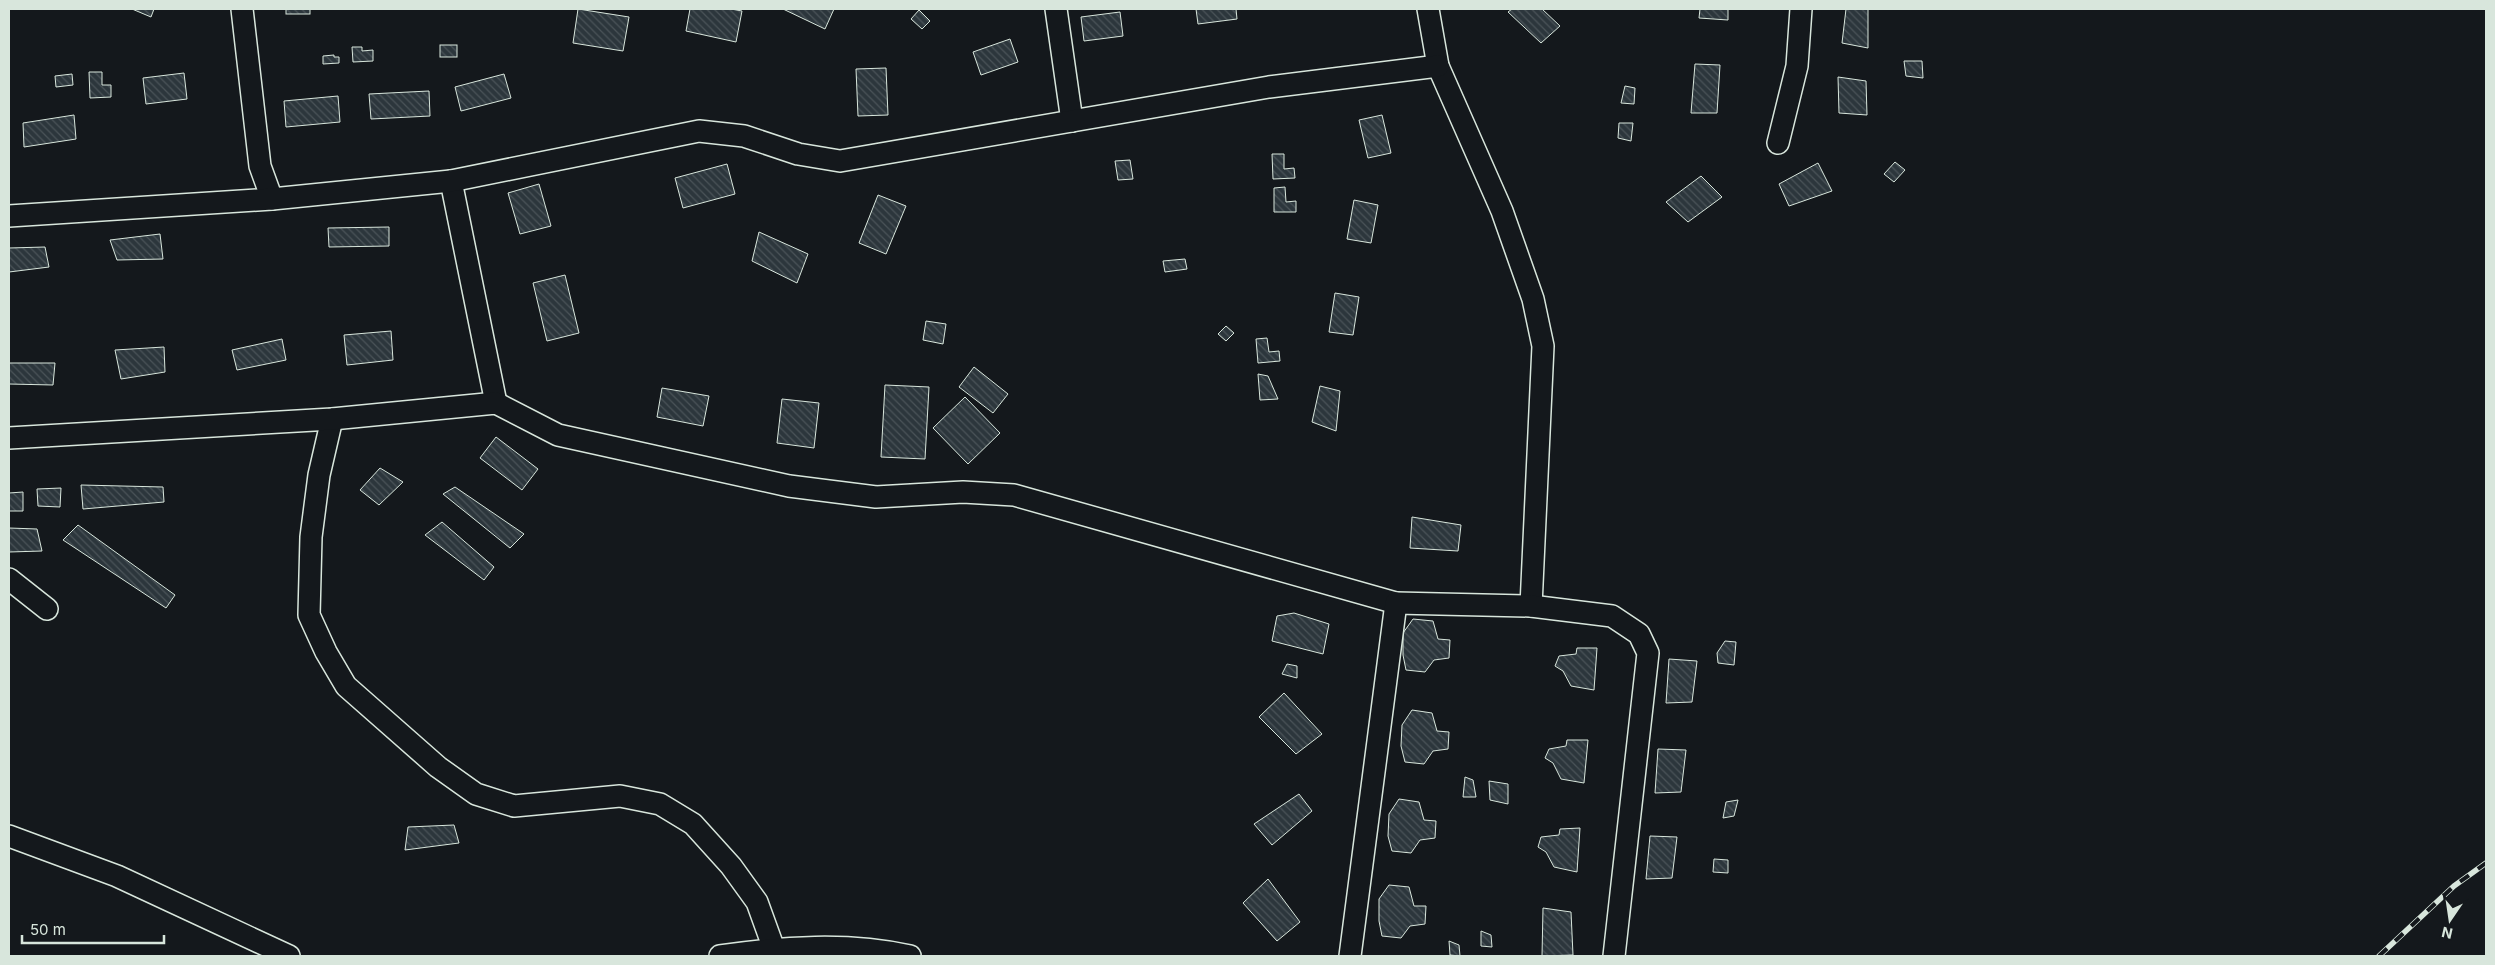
<svg xmlns="http://www.w3.org/2000/svg" width="2495" height="965" font-family="Inter,sans-serif">
<style>
.building{fill:url(#building-back-hatch);stroke:#d8e6dc}
.lines{fill:none;stroke-linecap:round;stroke-linejoin:round}
.minor-casing{stroke:#d8e6dc;stroke-width:24}
.minor{stroke:#14181c;stroke-width:21}
.rail-casing{stroke:#d8e6dc;stroke-width:5.5}
.rail{stroke:#14181c;stroke-width:4;stroke-dasharray:11;stroke-linecap:butt}
</style>
<defs>
<pattern id="building-back-hatch" width="6" height="6" patternUnits="userSpaceOnUse" patternTransform="scale(1.25)"><rect width="6" height="6" fill="#2c363c"/><path d="M-1 5l2 2M0 0l6 6M5-1l2 2" fill="none" stroke="#4a5358"/></pattern>
</defs>
<rect width="100%" height="100%" fill="#14181c"/>
<g class="building">
<path d="M 132,9 L 154,9 L 151,17 Z"/>
<rect x="286" y="9" width="24" height="5"/>
<path d="M 578,9 L 629,17 L 623,51 L 573,43 Z"/>
<path d="M 690,9 L 731,9 L 742,11 L 736,42 L 686,31 Z"/>
<path d="M 783,9 L 834,9 L 825,29 Z"/>
<path d="M 1196,9 L 1236,9 L 1237,19 L 1198,24 Z"/>
<path d="M 1512,9 L 1542,9 L 1560,26 L 1541,43 L 1508,12 Z"/>
<path d="M 1700,9 L 1728,9 L 1728,20 L 1699,18 Z"/>
<path d="M 1846,9 L 1868,9 L 1868,48 L 1842,43 Z"/>
<path d="M 919,10 L 930,21 L 922,29 L 911,19 Z"/>
<path d="M 1120,12 L 1123,36 L 1084,41 L 1081,17 Z"/>
<path d="M 1010,39 L 1018,62 L 981,75 L 973,52 Z"/>
<rect x="440" y="45" width="17" height="12"/>
<path d="M 352,47 L 362,47 L 362,51 L 373,50 L 373,61 L 353,62 Z"/>
<path d="M 334,55 L 334,57 L 339,57 L 339,63 L 323,64 L 323,56 Z"/>
<path d="M 1904,61 L 1922,61 L 1923,78 L 1906,76 Z"/>
<path d="M 1695,64 L 1720,65 L 1717,113 L 1691,113 Z"/>
<path d="M 886,68 L 888,115 L 858,116 L 856,69 Z"/>
<path d="M 89,72 L 102,72 L 102,85 L 111,85 L 111,97 L 90,98 Z"/>
<path d="M 184,73 L 187,99 L 146,104 L 143,78 Z"/>
<path d="M 72,74 L 73,85 L 56,87 L 55,76 Z"/>
<path d="M 504,74 L 511,98 L 461,111 L 455,87 Z"/>
<path d="M 1838,77 L 1866,81 L 1867,115 L 1839,113 Z"/>
<path d="M 1625,86 L 1635,88 L 1634,104 L 1621,103 Z"/>
<path d="M 429,91 L 430,116 L 371,119 L 369,94 Z"/>
<path d="M 338,96 L 340,122 L 286,127 L 284,101 Z"/>
<path d="M 74,115 L 76,139 L 24,147 L 23,123 Z"/>
<path d="M 1382,115 L 1391,153 L 1368,158 L 1359,120 Z"/>
<path d="M 1619,123 L 1633,123 L 1631,141 L 1618,138 Z"/>
<path d="M 1272,154 L 1284,154 L 1284,169 L 1294,168 L 1295,178 L 1273,179 Z"/>
<path d="M 1130,160 L 1133,179 L 1118,180 L 1115,161 Z"/>
<path d="M 1895,162 L 1905,170 L 1894,182 L 1884,174 Z"/>
<path d="M 1818,163 L 1832,191 L 1789,206 L 1779,184 Z"/>
<path d="M 727,164 L 735,194 L 683,208 L 675,178 Z"/>
<path d="M 1701,176 L 1722,197 L 1688,222 L 1666,202 Z"/>
<path d="M 539,184 L 551,226 L 520,234 L 508,193 Z"/>
<path d="M 1285,187 L 1286,202 L 1296,201 L 1296,212 L 1274,212 L 1274,188 Z"/>
<path d="M 878,195 L 906,206 L 886,254 L 859,243 Z"/>
<path d="M 1354,200 L 1378,205 L 1371,243 L 1347,239 Z"/>
<path d="M 389,227 L 389,246 L 329,247 L 328,228 Z"/>
<path d="M 759,232 L 808,254 L 797,283 L 752,261 Z"/>
<path d="M 160,234 L 163,259 L 117,260 L 110,240 Z"/>
<path d="M 45,247 L 49,267 L 9,272 L 9,248 Z"/>
<path d="M 1185,259 L 1187,269 L 1165,272 L 1163,261 Z"/>
<path d="M 565,275 L 579,333 L 547,341 L 533,283 Z"/>
<path d="M 1335,293 L 1359,297 L 1353,335 L 1329,332 Z"/>
<path d="M 926,321 L 946,324 L 943,344 L 923,340 Z"/>
<path d="M 1226,326 L 1234,333 L 1226,341 L 1218,334 Z"/>
<path d="M 391,331 L 393,360 L 347,365 L 344,335 Z"/>
<path d="M 1267,338 L 1269,352 L 1279,351 L 1280,361 L 1258,363 L 1256,339 Z"/>
<path d="M 282,339 L 286,360 L 237,370 L 232,350 Z"/>
<path d="M 164,347 L 165,372 L 121,379 L 115,350 Z"/>
<path d="M 9,363 L 55,363 L 53,385 L 9,384 Z"/>
<path d="M 974,367 L 1008,394 L 993,413 L 959,387 Z"/>
<path d="M 1258,374 L 1268,376 L 1278,399 L 1260,400 Z"/>
<path d="M 885,385 L 929,387 L 925,459 L 881,457 Z"/>
<path d="M 1320,386 L 1340,391 L 1336,431 L 1312,422 Z"/>
<path d="M 662,388 L 709,396 L 703,426 L 657,417 Z"/>
<path d="M 965,397 L 1000,433 L 968,464 L 933,428 Z"/>
<path d="M 782,399 L 819,403 L 814,448 L 777,443 Z"/>
<path d="M 496,437 L 538,469 L 522,490 L 480,458 Z"/>
<path d="M 380,468 L 403,482 L 379,505 L 360,490 Z"/>
<path d="M 81,485 L 163,487 L 164,502 L 83,509 Z"/>
<path d="M 455,487 L 524,534 L 510,548 L 443,494 Z"/>
<path d="M 61,488 L 60,507 L 38,506 L 37,489 Z"/>
<path d="M 23,492 L 23,511 L 9,511 L 9,493 Z"/>
<path d="M 1412,517 L 1461,525 L 1458,551 L 1410,548 Z"/>
<path d="M 442,522 L 494,567 L 484,580 L 425,535 Z"/>
<path d="M 78,525 L 175,595 L 166,608 L 63,540 Z"/>
<path d="M 9,528 L 37,529 L 42,551 L 9,552 Z"/>
<path d="M 1294,613 L 1329,624 L 1323,654 L 1272,641 L 1277,616 Z"/>
<path d="M 1413,619 L 1433,621 L 1438,639 L 1450,640 L 1449,658 L 1434,660 L 1425,672 L 1406,670 L 1403,655 L 1403,633 Z"/>
<path d="M 1725,641 L 1736,642 L 1734,665 L 1718,663 L 1717,653 Z"/>
<path d="M 1577,648 L 1597,648 L 1594,690 L 1571,686 L 1563,671 L 1555,666 L 1559,656 L 1576,654 Z"/>
<path d="M 1669,659 L 1697,661 L 1692,702 L 1666,703 Z"/>
<path d="M 1287,664 L 1297,666 L 1297,678 L 1282,674 Z"/>
<path d="M 1284,693 L 1322,734 L 1296,754 L 1259,717 Z"/>
<path d="M 1412,710 L 1432,713 L 1437,731 L 1449,732 L 1448,749 L 1433,751 L 1424,764 L 1405,762 L 1401,746 L 1402,725 Z"/>
<path d="M 1567,740 L 1588,740 L 1584,783 L 1561,779 L 1553,763 L 1545,758 L 1549,749 L 1566,746 Z"/>
<path d="M 1658,749 L 1686,750 L 1681,792 L 1655,793 Z"/>
<path d="M 1465,777 L 1473,780 L 1476,797 L 1463,797 Z"/>
<path d="M 1489,781 L 1508,784 L 1508,804 L 1490,800 Z"/>
<path d="M 1299,794 L 1312,811 L 1272,845 L 1254,824 Z"/>
<path d="M 1399,799 L 1419,802 L 1424,820 L 1436,821 L 1435,838 L 1420,840 L 1411,853 L 1392,851 L 1388,836 L 1389,814 Z"/>
<path d="M 1738,800 L 1734,816 L 1723,818 L 1726,802 Z"/>
<path d="M 454,825 L 459,843 L 405,850 L 408,827 Z"/>
<path d="M 1580,828 L 1577,872 L 1554,867 L 1546,852 L 1538,847 L 1541,837 L 1559,835 L 1560,829 Z"/>
<path d="M 1650,836 L 1677,837 L 1672,878 L 1646,879 Z"/>
<path d="M 1714,859 L 1728,860 L 1728,873 L 1713,872 Z"/>
<path d="M 1268,879 L 1300,922 L 1277,941 L 1243,903 Z"/>
<path d="M 1389,885 L 1409,887 L 1414,906 L 1426,906 L 1425,924 L 1410,926 L 1401,938 L 1382,936 L 1379,921 L 1379,899 Z"/>
<path d="M 1543,908 L 1571,912 L 1573,955 L 1542,956 Z"/>
<path d="M 1481,931 L 1491,935 L 1492,947 L 1481,946 Z"/>
<path d="M 1449,941 L 1459,945 L 1460,956 L 1450,955 Z"/>
</g>
<g class="lines">
<g class="minor-casing">
<g id="minor">
<path d="M 242,9 L 260,166 L 272,199"/>
<path d="M 1056,9 L 1072,121"/>
<path d="M 1428,9 L 1438,66 L 1502,211 L 1533,299 L 1543,346 L 1531,606"/>
<path d="M 1778,143 L 1797,66 L 1801,9"/>
<path d="M 451,181 L 496,403"/>
<path d="M 9,216 L 272,199 L 451,181 L 699,131 L 744,136 L 798,154 L 840,161 L 1269,87 L 1438,66"/>
<path d="M 332,419 L 319,475 L 311,537 L 309,615 L 326,652 L 346,686 L 438,767 L 476,794 L 514,806 L 620,796 L 660,804 L 693,824 L 731,866 L 757,902 L 774,949"/>
<path d="M 9,438 L 332,419 L 496,403 L 558,435 L 789,486 L 876,497 L 963,492 L 1014,495 L 1396,603"/>
<path d="M 9,579 L 47,609"/>
<path d="M 9,836 L 117,876 L 289,956"/>
<path d="M 720,956 C 783,947 847,942 910,956"/>
<path d="M 1350,956 L 1396,603 L 1531,606 L 1612,616 L 1639,634 L 1648,653 L 1614,956"/>
</g>
</g>
<use href="#minor" class="minor"/>
<g class="rail-casing">
<path id="rail" d="M 2379,956 L 2454,886 L 2486,863"/>
</g>
<use href="#rail" class="rail"/>
</g>
<rect width="2495" height="965" fill="none" stroke="#d8e6dc" stroke-width="20"/>
<g transform="translate(2450 920) rotate(193)" stroke="#14181c" stroke-width="4" paint-order="stroke">
<path d="M0-4L9 19L0 12L-9 19Z" fill="#d8e6dc"/>
<text y="-8" font-size="14" font-weight="bold" text-anchor="middle" fill="#d8e6dc">N</text>
</g>
<path d="M22 935v8h142v-8" fill="none" stroke="#d8e6dc" stroke-width="2.5"/>
<text x="30" y="935" font-size="15" fill="#d8e6dc" stroke="#14181c" stroke-width="4" paint-order="stroke">50 m</text>
</svg>
